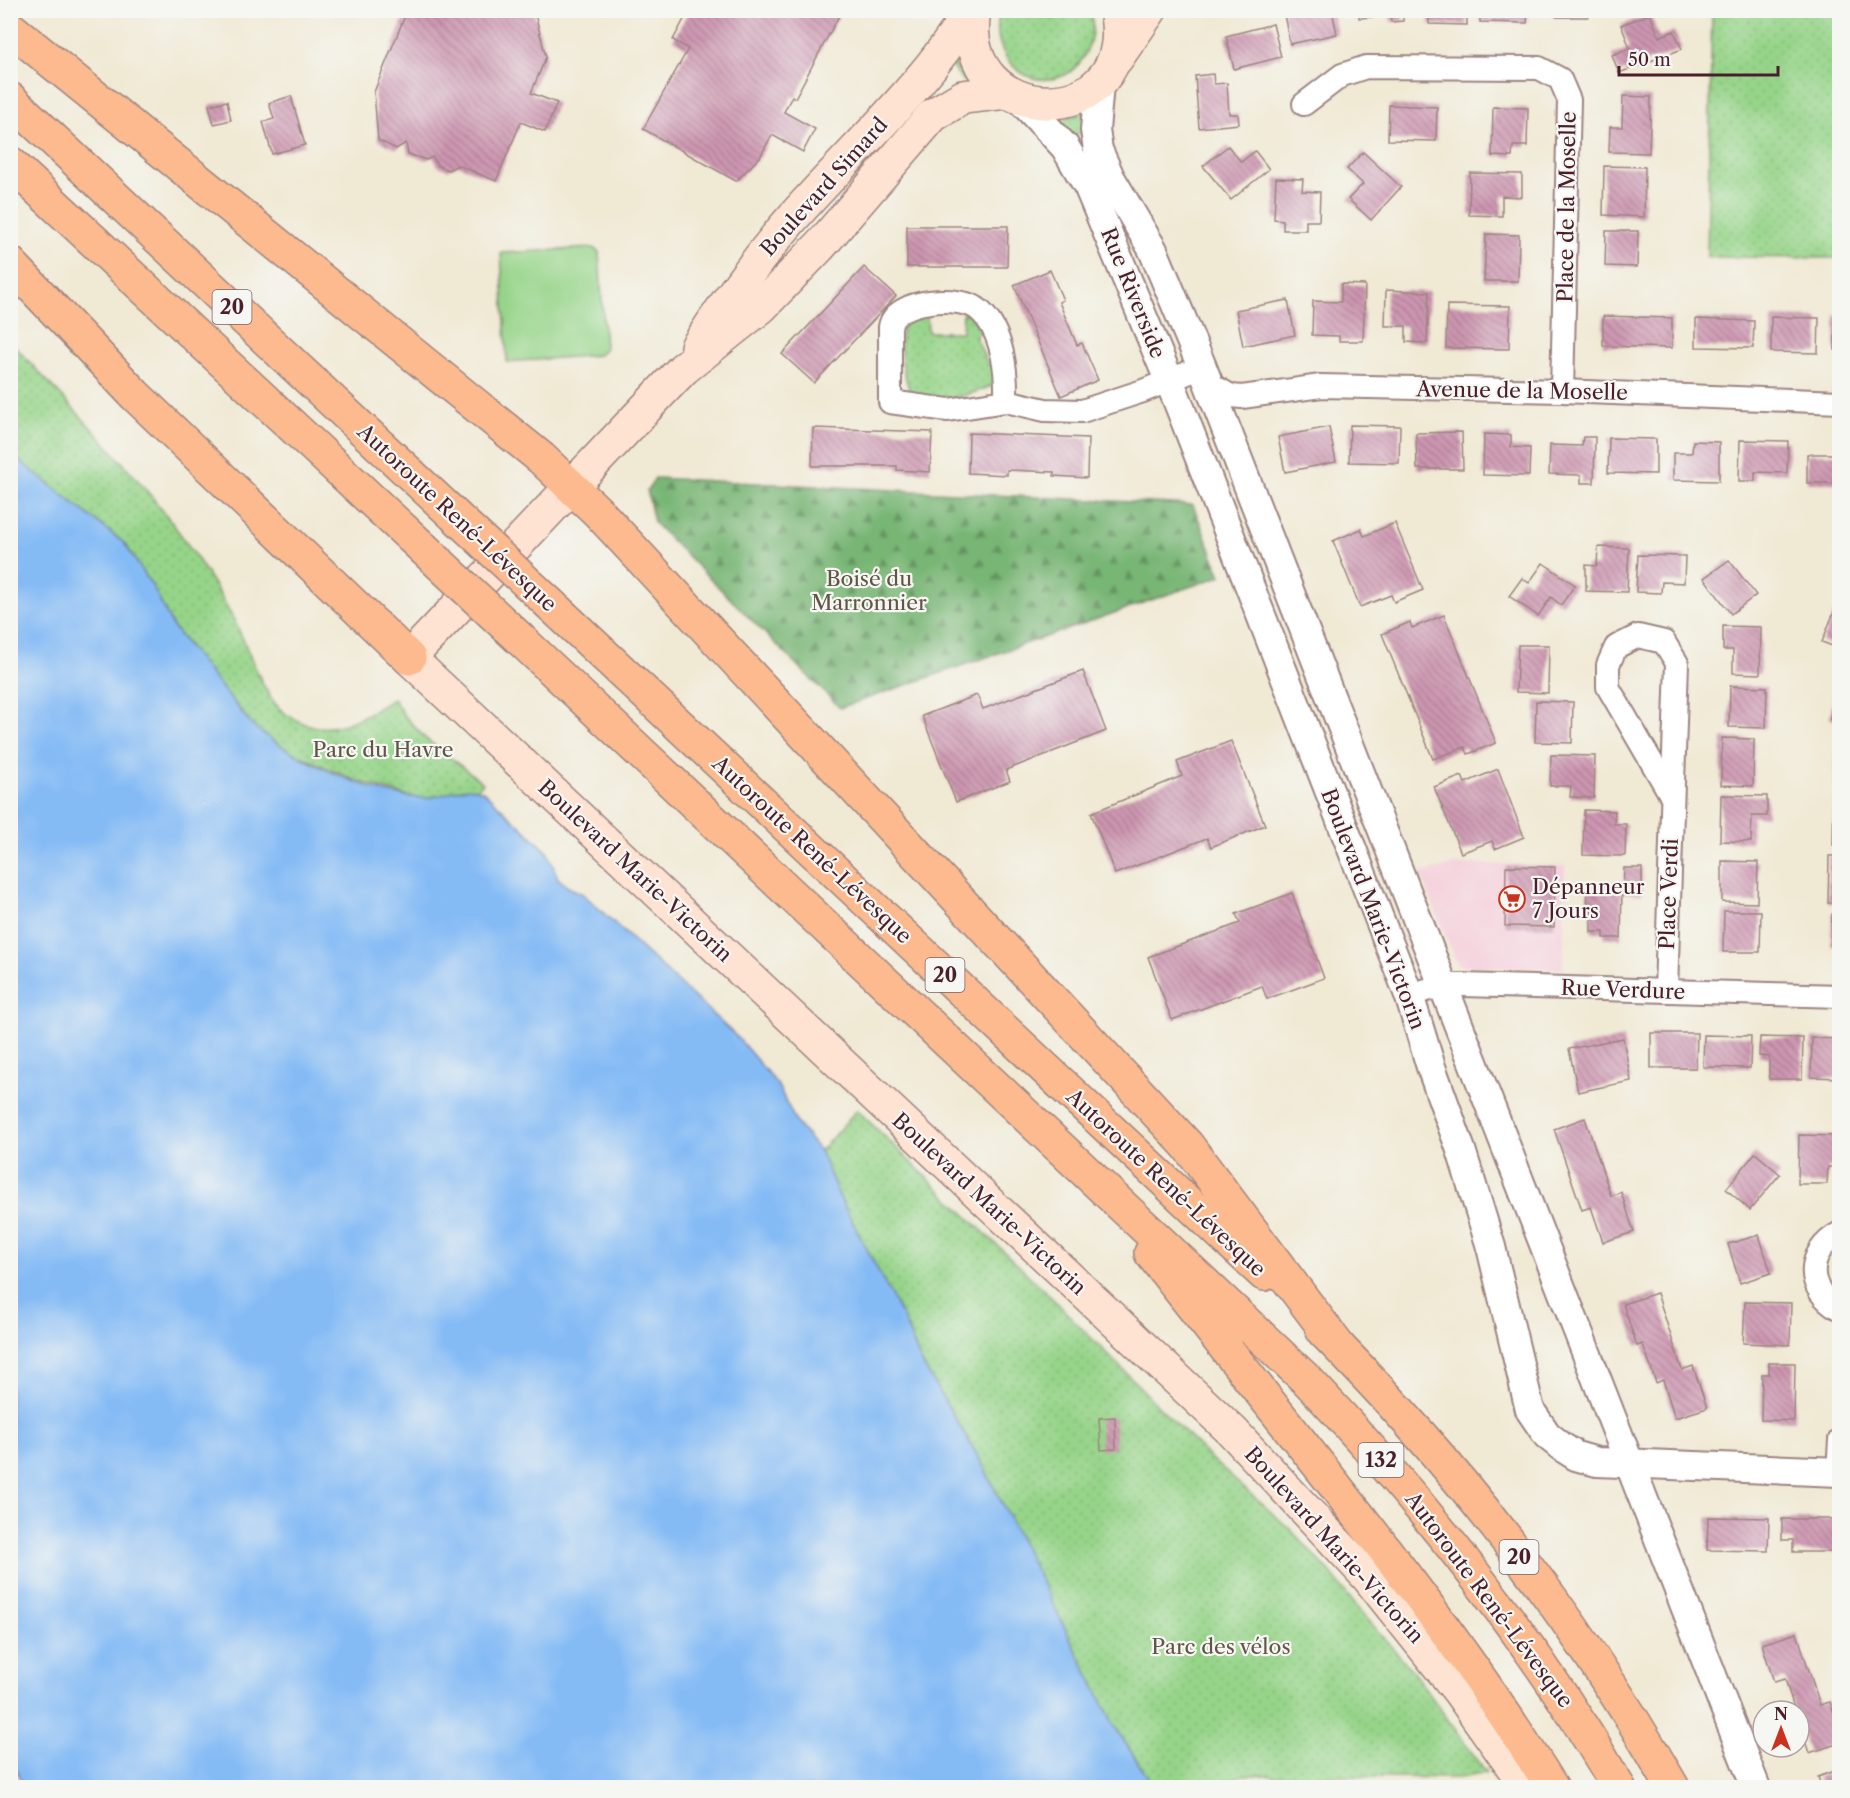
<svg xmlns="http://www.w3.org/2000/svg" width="1850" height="1798" font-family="'Libre Caslon Text',serif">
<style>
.built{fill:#f5cfdb}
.grass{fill:url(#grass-dots);stroke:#707a5a;stroke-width:1.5}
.forest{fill:url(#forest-firs);stroke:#616a50;stroke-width:1.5}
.garden{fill:#96d489;stroke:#707a5a;stroke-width:1.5}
.water{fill:#85bbf5;stroke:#686d90;stroke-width:1.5}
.building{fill:url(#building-back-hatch)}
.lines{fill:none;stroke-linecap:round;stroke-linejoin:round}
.minor-casing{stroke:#9d8480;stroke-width:26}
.tertiary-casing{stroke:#9d8480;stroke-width:32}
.secondary-casing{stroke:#9d8480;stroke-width:36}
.motorway-casing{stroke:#9d8480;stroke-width:36}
.minor{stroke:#fff;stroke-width:22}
.tertiary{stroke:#fff;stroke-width:28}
.secondary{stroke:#fee3d2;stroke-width:33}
.motorway{stroke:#fcba8e;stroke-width:33}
.motorway-bridge-casing{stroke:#9d8480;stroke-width:36;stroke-linecap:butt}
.motorway-bridge{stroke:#fcba8e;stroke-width:33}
.labels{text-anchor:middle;stroke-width:4.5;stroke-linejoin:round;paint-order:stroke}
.shield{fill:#f6f6f2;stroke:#7e6067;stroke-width:1.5}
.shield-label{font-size:20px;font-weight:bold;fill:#4a1f2b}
.street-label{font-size:21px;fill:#4a1f2b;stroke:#f6f6f2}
.park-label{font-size:21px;fill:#615547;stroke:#f6f6f2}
.poi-label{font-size:21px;fill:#4a1f2b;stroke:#f6f6f2;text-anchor:start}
</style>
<defs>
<pattern id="grass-dots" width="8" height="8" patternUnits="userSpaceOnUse" patternTransform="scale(1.5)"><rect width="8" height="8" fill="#96d489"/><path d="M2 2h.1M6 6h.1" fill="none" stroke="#83b676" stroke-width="1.8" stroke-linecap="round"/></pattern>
<pattern id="forest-firs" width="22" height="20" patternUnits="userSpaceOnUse" patternTransform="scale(1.5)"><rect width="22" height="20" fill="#78b675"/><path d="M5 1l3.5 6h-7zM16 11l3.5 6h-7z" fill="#649360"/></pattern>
<pattern id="building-back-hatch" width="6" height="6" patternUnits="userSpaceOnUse" patternTransform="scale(1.5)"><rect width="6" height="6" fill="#cd96b1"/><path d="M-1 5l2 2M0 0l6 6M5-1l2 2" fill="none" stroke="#a87a90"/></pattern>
</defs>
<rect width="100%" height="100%" fill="#f6f6f2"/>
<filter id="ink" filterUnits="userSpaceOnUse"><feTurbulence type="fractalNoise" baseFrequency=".0167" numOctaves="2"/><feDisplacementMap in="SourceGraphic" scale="12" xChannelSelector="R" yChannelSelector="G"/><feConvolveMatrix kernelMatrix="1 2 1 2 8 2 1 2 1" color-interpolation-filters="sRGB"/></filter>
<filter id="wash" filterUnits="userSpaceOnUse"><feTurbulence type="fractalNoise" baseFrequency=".008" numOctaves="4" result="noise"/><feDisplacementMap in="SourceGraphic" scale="24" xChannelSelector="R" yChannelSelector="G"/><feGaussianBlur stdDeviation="1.35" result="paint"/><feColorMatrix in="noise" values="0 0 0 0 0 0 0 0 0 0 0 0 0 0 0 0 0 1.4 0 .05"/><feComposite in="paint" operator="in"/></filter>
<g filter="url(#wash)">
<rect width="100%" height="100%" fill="#f0e9d4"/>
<path class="built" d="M 1477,864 L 1565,866 L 1563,969 L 1461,966 L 1457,963 L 1420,873 L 1452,865 Z"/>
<g class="grass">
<path d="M 1001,10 L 1091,11 C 1097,38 1083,75 1051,79 C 1014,84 988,43 1001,10 Z"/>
<path d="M 1712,11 L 1839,11 L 1839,258 L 1707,257 Z"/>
<path d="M 962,54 L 977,78 L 963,81 L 952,67 Z"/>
<path d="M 1086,112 L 1087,131 L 1070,137 L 1059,120 Z"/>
<path d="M 963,312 L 971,316 L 982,331 L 975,335 L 988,365 L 994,363 L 996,379 L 993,385 C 965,398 940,403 911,394 C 902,371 894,334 910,314 L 927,313 L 928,332 L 962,332 Z"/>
<path d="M 10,341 C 94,432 176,509 234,620 C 247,644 264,700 286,714 C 329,743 356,719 394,699 L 403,714 L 425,738 L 483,783 L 477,789 L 427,798 L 410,797 L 354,780 L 289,751 L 262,734 L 251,724 L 173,627 L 152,587 L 124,543 L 11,454 Z"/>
<path d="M 857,1110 L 1050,1296 L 1211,1459 L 1290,1529 L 1330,1572 L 1356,1606 L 1411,1669 L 1487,1773 L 1460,1778 L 1251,1775 L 1239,1776 L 1222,1787 L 1154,1787 L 1115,1727 L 979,1458 L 920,1360 L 904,1320 L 841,1200 L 820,1151 Z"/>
</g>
<path class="forest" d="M 655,478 L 1193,505 L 1221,576 L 840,708 L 654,523 L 647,490 Z"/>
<path class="garden" d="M 593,248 L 599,252 L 605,348 L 599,355 L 507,362 L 501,253 Z"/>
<path class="water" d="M 11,454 L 124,543 L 153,587 L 173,627 L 251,724 C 286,755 377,798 424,798 C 444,798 463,782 483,791 L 547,851 L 558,878 L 568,887 L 583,894 L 738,1038 L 777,1084 L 797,1124 L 820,1151 L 841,1200 L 904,1320 L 920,1360 L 979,1458 L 1115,1727 L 1154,1787 L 23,1787 L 10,1755 Z"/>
<g id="blocks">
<g class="building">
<path d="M 400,10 L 534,10 L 546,57 L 531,93 L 557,103 L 545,132 L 521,122 L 496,181 L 458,165 L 448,170 L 438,166 L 433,157 L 426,160 L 408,154 L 406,143 L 396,149 L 378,140 L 374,92 L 406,13 Z"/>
<path d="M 689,10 L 842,10 L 795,98 L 792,96 L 784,112 L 815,129 L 803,152 L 772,135 L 760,157 L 736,181 L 643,129 L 688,49 L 673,40 Z"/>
<path d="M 1283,10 L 1332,10 L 1337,34 L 1290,44 Z"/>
<path d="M 1359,10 L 1403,10 L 1403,21 L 1391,22 L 1390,16 L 1359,18 Z"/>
<path d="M 1429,10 L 1467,10 L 1467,25 L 1429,24 Z"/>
<path d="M 1480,10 L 1528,10 L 1527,23 L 1480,22 Z"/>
<rect x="1556" y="10" width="32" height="7"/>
<path d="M 1650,14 L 1659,37 L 1674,31 L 1682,49 L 1619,73 L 1612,55 L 1630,48 L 1621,25 Z"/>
<path d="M 1273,24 L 1281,57 L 1234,69 L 1226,36 Z"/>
<path d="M 1213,74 L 1214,84 L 1227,83 L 1229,114 L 1238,114 L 1239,124 L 1199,128 L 1195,76 Z"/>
<path d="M 291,96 L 305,145 L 272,154 L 263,122 L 274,119 L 269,103 Z"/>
<path d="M 1623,96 L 1651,97 L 1649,153 L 1609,152 L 1610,127 L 1622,127 Z"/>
<path d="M 227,101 L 231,120 L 214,124 L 209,105 Z"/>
<path d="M 1389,105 L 1437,107 L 1436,141 L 1388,140 Z"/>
<path d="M 1493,107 L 1528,108 L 1527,146 L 1513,146 L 1512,157 L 1492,156 Z"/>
<path d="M 1228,146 L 1241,162 L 1255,151 L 1269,169 L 1231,200 L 1203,166 Z"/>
<path d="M 1363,152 L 1401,187 L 1371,220 L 1348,199 L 1363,184 L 1347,169 Z"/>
<path d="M 1604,166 L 1645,167 L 1644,217 L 1603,215 Z"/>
<path d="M 1470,173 L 1522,174 L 1522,197 L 1502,196 L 1502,216 L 1469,215 Z"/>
<path d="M 1276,178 L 1303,179 L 1302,191 L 1320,192 L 1319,221 L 1306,221 L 1306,230 L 1283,230 L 1283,220 L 1274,219 Z"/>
<path d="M 907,226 L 1008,226 L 1007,267 L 907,267 Z"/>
<path d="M 1606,231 L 1638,231 L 1637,267 L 1605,266 Z"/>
<path d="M 1486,234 L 1519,235 L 1518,281 L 1484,281 Z"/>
<path d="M 864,267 L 896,296 L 814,383 L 782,354 Z"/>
<path d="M 1050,270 L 1063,300 L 1059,302 L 1077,345 L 1082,343 L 1098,380 L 1061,396 L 1014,285 Z"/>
<path d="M 1341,284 L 1365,285 L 1363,341 L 1339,341 L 1339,336 L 1312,335 L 1313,301 L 1341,302 Z"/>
<path d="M 1386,290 L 1429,292 L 1427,343 L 1406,342 L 1406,326 L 1385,326 Z"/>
<path d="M 1288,300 L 1295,335 L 1243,346 L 1236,310 Z"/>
<path d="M 1447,305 L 1510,306 L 1509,349 L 1446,348 Z"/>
<rect x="1835" y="315" width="5" height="35"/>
<path d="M 1603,316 L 1672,318 L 1672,348 L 1603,346 Z"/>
<path d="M 1771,317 L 1819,318 L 1818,353 L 1771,352 Z"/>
<path d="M 1696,319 L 1754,321 L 1753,348 L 1696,347 Z"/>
<path d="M 1350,425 L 1400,426 L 1399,463 L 1349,462 Z"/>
<path d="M 1329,427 L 1336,462 L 1285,472 L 1278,437 Z"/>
<path d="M 813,428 L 932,432 L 930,472 L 897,470 L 897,466 L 812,466 Z"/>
<path d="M 1462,432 L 1463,469 L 1417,469 L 1416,433 Z"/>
<path d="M 969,433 L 1088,438 L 1087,478 L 1054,476 L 1054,472 L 1007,470 L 1007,475 L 968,473 Z"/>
<path d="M 1484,434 L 1511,435 L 1511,447 L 1530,448 L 1529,476 L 1483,475 Z"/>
<path d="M 1583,437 L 1595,437 L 1594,483 L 1581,483 L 1581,475 L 1549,474 L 1550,445 L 1582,446 Z"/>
<path d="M 1609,438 L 1656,439 L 1656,474 L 1608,473 Z"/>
<path d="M 1740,440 L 1788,441 L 1787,473 L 1755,472 L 1755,481 L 1739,481 Z"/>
<path d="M 1693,441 L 1719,442 L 1719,481 L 1673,480 L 1673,453 L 1692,453 Z"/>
<path d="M 1807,454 L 1840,454 L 1840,491 L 1836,491 L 1836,483 L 1807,483 Z"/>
<path d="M 1395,523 L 1423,590 L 1394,602 L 1391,595 L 1360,607 L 1333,541 L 1361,529 L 1364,536 Z"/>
<path d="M 1598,547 L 1629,548 L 1627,592 L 1586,591 L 1586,565 L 1597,566 Z"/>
<path d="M 1638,555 L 1685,556 L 1684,583 L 1662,582 L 1661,593 L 1636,592 Z"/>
<path d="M 1729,560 L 1756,595 L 1731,614 L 1704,578 Z"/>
<path d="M 1543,563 L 1575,585 L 1561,605 L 1551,597 L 1538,616 L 1509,596 L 1522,578 L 1529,583 Z"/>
<path d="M 1840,597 L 1840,649 L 1822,642 Z"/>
<path d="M 1444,615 L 1496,743 L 1468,754 L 1465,747 L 1433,759 L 1382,634 L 1410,622 L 1412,628 Z"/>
<path d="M 1723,626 L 1761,627 L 1760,674 L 1733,673 L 1733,650 L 1723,650 Z"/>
<path d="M 1518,645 L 1549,645 L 1548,693 L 1516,692 Z"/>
<path d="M 1083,671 L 1106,731 L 1006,770 L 1010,781 L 956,802 L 922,716 L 977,695 L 983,709 Z"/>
<path d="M 1837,672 L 1840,673 L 1840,721 L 1830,719 Z"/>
<path d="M 1730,686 L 1767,687 L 1766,728 L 1729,727 Z"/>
<path d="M 1536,701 L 1573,702 L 1572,743 L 1535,742 Z"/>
<path d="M 1722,738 L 1754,739 L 1753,786 L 1721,785 Z"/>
<path d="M 1231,741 L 1265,825 L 1211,847 L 1207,838 L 1115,874 L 1091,813 L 1182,776 L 1177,762 Z"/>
<path d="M 1836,742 L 1840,742 L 1840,789 L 1835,789 Z"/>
<path d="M 1551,755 L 1595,756 L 1594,798 L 1570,797 L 1571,786 L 1550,786 Z"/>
<path d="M 1498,769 L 1524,837 L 1495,849 L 1492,841 L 1461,853 L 1434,787 L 1462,776 L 1465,783 Z"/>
<path d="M 1721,795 L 1767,796 L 1767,816 L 1752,816 L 1751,842 L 1720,841 Z"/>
<path d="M 1834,798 L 1840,798 L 1840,845 L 1833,845 Z"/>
<path d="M 1584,810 L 1615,811 L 1614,824 L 1626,824 L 1625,856 L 1583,855 Z"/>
<path d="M 1829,856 L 1840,856 L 1840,903 L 1828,903 Z"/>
<path d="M 1722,861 L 1758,862 L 1757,903 L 1722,902 Z"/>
<path d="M 1506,866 L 1555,867 L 1554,927 L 1505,926 Z"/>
<path d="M 1624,868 L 1642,868 L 1642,894 L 1623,893 Z"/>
<path d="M 1588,886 L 1622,886 L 1621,938 L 1604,938 L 1604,932 L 1591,932 L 1591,910 L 1587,910 Z"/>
<path d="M 1292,893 L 1324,978 L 1267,999 L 1262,986 L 1172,1020 L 1148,957 L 1240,923 L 1236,914 Z"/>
<path d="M 1724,911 L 1761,911 L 1760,952 L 1723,952 Z"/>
<path d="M 1832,914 L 1840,914 L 1840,945 L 1831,945 Z"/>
<path d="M 1651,1033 L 1697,1033 L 1696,1068 L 1651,1068 Z"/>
<path d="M 1704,1035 L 1751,1036 L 1750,1068 L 1703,1067 Z"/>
<path d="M 1760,1037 L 1803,1038 L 1802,1079 L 1769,1079 L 1769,1057 L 1759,1056 Z"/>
<path d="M 1623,1038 L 1631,1081 L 1578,1092 L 1569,1049 Z"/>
<path d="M 1812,1038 L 1840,1039 L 1840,1078 L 1811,1077 Z"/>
<path d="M 1585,1118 L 1611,1196 L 1621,1192 L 1634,1232 L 1603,1242 L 1591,1207 L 1582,1210 L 1554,1129 Z"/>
<path d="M 1799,1135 L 1840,1136 L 1839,1167 L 1828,1167 L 1827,1184 L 1798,1184 Z"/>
<path d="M 1755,1153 L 1780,1174 L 1750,1210 L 1726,1189 Z"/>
<path d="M 1759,1235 L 1771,1273 L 1740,1283 L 1728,1244 Z"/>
<path d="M 1657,1293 L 1682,1370 L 1693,1366 L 1707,1408 L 1675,1418 L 1663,1380 L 1656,1383 L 1643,1344 L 1637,1346 L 1623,1304 Z"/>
<path d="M 1745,1302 L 1791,1303 L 1790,1345 L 1743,1343 Z"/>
<path d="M 1769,1363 L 1795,1363 L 1794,1421 L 1761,1420 L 1762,1374 L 1769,1374 Z"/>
<path d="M 1115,1417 L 1116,1449 L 1101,1450 L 1099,1418 Z"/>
<path d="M 1708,1517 L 1769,1518 L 1768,1551 L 1707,1550 Z"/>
<path d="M 1782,1519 L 1838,1519 L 1838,1552 L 1793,1552 L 1793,1540 L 1782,1540 Z"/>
<path d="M 1797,1633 L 1820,1705 L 1830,1702 L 1840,1730 L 1840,1743 L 1809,1753 L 1799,1723 L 1799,1711 L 1795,1711 L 1785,1679 L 1774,1682 L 1762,1644 Z"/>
<path d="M 1840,1769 L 1840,1788 L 1822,1788 L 1818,1777 Z"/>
</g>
</g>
</g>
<g filter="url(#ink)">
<use href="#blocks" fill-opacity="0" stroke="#9d8480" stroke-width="1.5"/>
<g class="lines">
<g class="minor-casing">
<g id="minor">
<path d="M 1304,104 L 1342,75 L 1366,67 L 1539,68 L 1560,79 L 1569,100 L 1562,391"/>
<path d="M 1208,383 L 1231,396 L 1242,397 L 1321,386 L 1562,391 L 1840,402"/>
<path d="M 1006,401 C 1007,372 1003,331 979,310 C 963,295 894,298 890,327 L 890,402 L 948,410 L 1006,401 L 1045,410 L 1082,411 L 1143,391 L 1202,367"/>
<path d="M 1666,991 L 1677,663 L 1664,642 L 1638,636 L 1616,647 L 1608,665 L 1608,687 L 1672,797"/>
<path d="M 1409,995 L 1444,985 L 1463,985 L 1840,996"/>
<path d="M 1840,1233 C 1805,1252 1805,1290 1840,1309"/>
<path d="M 1838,1472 L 1840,1440"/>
</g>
</g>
<g class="tertiary-casing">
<g id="tertiary">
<path d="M 1099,84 L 1095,130 L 1098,150 L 1110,177 L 1153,250 L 1202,367 L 1756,1788"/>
<path d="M 1018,97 L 1065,147 L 1089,188 L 1176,397 L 1345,831 L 1409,995 L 1431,1067 L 1461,1150 L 1491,1247 L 1530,1410 L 1547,1435 L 1562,1447 L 1576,1456 L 1597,1462 L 1840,1472"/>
</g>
</g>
<g class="secondary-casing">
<g id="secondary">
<path d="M 974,10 C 954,132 1142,134 1116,10"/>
<path d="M 1116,59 L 1150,10"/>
<path d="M 1007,92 L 963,97 L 933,115 L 820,246 L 761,307 L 683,369 L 409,658 L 1232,1431 L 1368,1577 L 1459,1691 L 1528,1788"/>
<path d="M 697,347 C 726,302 754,263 789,222 C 852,150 920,92 971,10"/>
</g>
</g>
<g class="motorway-casing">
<g id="motorway">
<path d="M 10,28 L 541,458 L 598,512 L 1187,1145 L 1338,1346"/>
<path d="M 10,99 L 454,515"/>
<path d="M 10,163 L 423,548"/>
<path d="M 10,263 L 135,395 L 409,658"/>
<path d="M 550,604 L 1264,1274"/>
<path d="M 519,638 L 1309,1382 C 1426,1506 1533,1640 1619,1788"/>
<path d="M 1151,1253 C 1287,1429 1434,1598 1552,1788"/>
<path d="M 1323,1331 C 1458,1467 1578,1621 1673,1788"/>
</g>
</g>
<use href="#minor" class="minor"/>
<use href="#tertiary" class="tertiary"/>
<use href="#secondary" class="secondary"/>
<use href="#motorway" class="motorway"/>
<g class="motorway-bridge-casing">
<g id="motorway-bridge">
<path d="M 454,515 L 550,604"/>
<path d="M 423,548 L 519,638"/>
</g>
</g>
<use href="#motorway-bridge" class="motorway-bridge"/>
</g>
</g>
<defs>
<g id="supermarket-ring" transform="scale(1.35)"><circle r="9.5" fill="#f6f6f2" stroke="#c8321e" stroke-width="1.5"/><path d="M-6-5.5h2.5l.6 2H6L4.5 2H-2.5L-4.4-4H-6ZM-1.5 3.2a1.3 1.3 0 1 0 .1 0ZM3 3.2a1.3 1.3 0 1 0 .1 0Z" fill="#c8321e"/></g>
</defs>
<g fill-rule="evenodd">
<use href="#supermarket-ring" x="1512" y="899"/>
</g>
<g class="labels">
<g class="shield">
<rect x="212.5" y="290" width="39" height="34" rx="4.5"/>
<rect x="925.5" y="958" width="39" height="34" rx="4.5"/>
<rect x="1358.5" y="1443" width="45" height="34" rx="4.5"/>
<rect x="1499.5" y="1540" width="39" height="34" rx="4.5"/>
</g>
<g class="shield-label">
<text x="232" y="314">20</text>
<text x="945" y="982">20</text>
<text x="1381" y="1467">132</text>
<text x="1519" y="1564">20</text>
</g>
<g class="street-label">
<text transform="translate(824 187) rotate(-48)" y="7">Boulevard Simard</text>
<text transform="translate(1567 207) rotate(-89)" y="7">Place de la Moselle</text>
<text transform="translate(1133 293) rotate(68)" y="7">Rue Riverside</text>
<text transform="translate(1522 391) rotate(1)" y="7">Avenue de la Moselle</text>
<text transform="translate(457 518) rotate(43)" y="7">Autoroute René-Lévesque</text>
<text transform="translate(812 850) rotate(43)" y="7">Autoroute René-Lévesque</text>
<text transform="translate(635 871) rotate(43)" y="7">Boulevard Marie-Victorin</text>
<text transform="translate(1669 894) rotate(-88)" y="7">Place Verdi</text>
<text transform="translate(1373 909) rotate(69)" y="7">Boulevard Marie-Victorin</text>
<text transform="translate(1623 990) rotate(2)" y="7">Rue Verdure</text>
<text transform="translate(1166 1183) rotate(43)" y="7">Autoroute René-Lévesque</text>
<text transform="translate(989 1204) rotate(43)" y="7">Boulevard Marie-Victorin</text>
<text transform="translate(1334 1545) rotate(48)" y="7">Boulevard Marie-Victorin</text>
<text transform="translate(1489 1600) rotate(53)" y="7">Autoroute René-Lévesque</text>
</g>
<g class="park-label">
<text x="869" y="586">Boisé du<tspan x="869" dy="24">Marronnier</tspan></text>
<text x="383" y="757">Parc du Havre</text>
<text x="1221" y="1654">Parc des vélos</text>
</g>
<g class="poi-label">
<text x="1532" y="894">Dépanneur<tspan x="1532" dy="24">7 Jours</tspan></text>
</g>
</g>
<rect width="1850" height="1798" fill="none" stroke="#f6f6f2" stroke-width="36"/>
<g transform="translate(1781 1729)"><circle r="28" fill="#f6f6f2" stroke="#b1a0a2" stroke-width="1.5"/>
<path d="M0-4.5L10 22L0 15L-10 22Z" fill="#c8321e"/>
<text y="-9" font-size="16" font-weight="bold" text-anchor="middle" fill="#4a1f2b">N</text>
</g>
<path d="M1619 66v9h159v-9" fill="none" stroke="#4a1f2b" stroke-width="3"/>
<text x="1628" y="66" font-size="18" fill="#4a1f2b" stroke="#f6f6f2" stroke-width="4.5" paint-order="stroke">50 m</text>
</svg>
